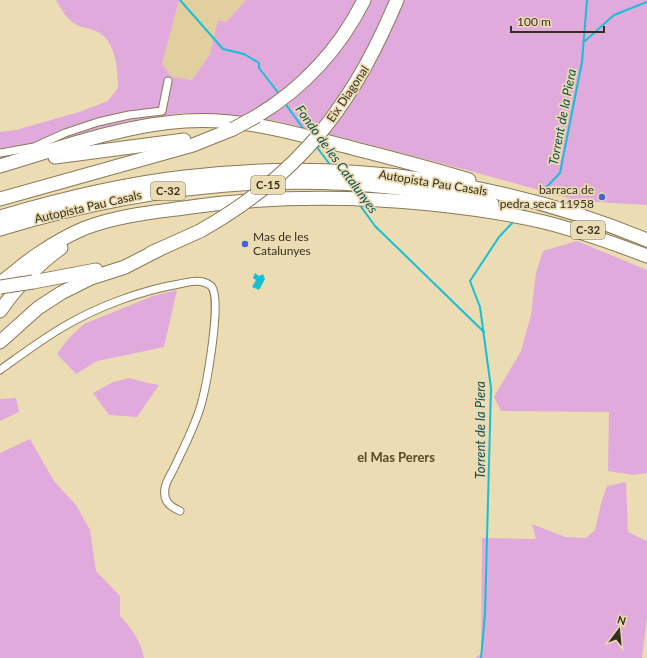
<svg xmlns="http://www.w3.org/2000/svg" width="647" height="658" font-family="Lato,sans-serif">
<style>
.built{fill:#e2cfa0}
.green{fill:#e0aadc}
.water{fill:#15c0d5}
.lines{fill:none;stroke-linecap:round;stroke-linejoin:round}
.stream{stroke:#15c0d5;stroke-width:2}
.street-casing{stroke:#897a55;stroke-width:9}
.highway-casing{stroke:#897a55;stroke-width:15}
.street{stroke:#fff;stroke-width:7}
.highway{stroke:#fff;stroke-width:13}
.highway-bridge-casing{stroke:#897a55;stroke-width:15;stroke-linecap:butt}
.highway-bridge{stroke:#fff;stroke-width:13}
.poi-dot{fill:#4562d5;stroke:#ecdcb3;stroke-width:1.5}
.labels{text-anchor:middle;stroke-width:3.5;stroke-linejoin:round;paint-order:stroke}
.shield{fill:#ecdcb3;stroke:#6c634b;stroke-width:1}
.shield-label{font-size:11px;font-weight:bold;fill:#352f1f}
.street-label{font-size:12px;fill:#352f1f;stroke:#ecdcb3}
.poi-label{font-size:12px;fill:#352f1f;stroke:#ecdcb3;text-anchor:end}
.water-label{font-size:13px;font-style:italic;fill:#0a4c54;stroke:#ecdcb3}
.neighbourhood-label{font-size:13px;font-weight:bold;fill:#574925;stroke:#ecdcb3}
</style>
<rect width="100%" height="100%" fill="#ecdcb3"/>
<path class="built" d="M 179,0 L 246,0 L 226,22 L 218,20 L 210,54 L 192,80 L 172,77 L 162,64 Z"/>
<g class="green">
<path d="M 56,0 L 179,0 L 162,64 L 172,77 L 192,80 L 210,54 L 218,20 L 226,22 L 246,0 L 647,0 L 647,205 L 579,201 L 437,162 L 278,121 L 183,113 L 143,119 L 70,138 L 0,159 L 0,132 L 16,130 L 79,112 L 108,101 L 118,88 C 118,71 116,41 98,32 C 91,28 82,28 75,24 C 66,19 61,8 56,0 Z"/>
<path d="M 577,241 L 647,270 L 647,473 L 633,475 L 608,471 L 609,412 L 501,411 L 494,397 L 521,351 L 531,315 L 536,273 L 543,251 Z"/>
<path d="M 177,290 L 164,347 L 97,361 L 76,374 L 57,354 L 69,338 L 84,324 L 153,296 Z"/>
<path d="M 129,378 L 148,383 L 159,385 L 137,417 L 109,415 L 93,393 L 113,382 Z"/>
<path d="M 16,398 L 19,412 L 0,421 L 0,399 Z"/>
<path d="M 30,439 L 54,481 L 76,505 L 90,530 L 96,571 L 120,596 L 120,616 C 133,630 140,640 144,658 L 0,658 L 0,453 Z"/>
<path d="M 626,482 L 628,532 L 647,541 L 647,617 L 642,658 L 475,658 L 481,654 L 482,538 L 536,539 L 532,524 L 565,537 L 586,538 L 595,530 L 601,504 L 607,486 Z"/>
</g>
<path class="water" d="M 255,273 L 259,276 L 263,274 L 265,279 L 259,290 L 252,287 L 256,280 L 253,278 Z"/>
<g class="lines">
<g class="stream">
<path d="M 180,0 L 223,49 L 244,54 L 259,63 L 259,68 L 280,95"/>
<path d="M 585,41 L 614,15 L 647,2"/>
<path d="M 284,102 L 305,131"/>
<path d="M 316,146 L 331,166"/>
<path d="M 537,197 L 560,173 L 582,62 L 587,0"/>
<path d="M 359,204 L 375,226 L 484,332"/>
<path d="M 522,213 L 529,206"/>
<path d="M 481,658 L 485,614 L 491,388 L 480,307 L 470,281 L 499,237 L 515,220"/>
</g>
<g class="street-casing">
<g id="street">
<path d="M 0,153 L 34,147 L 65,133 L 98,122 L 129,115 L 162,111 L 168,81"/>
<path d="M 0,370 C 21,355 41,340 63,327 C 97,307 139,291 179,284 C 188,282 202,278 211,286 C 223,298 206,387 201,405 C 195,426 184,447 175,466 C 172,473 166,481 165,488 C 163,501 169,506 180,511"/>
</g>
</g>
<g class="highway-casing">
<g id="highway">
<path d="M 257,116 C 303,88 340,48 364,0"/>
<path d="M 325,127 C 357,86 377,47 397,0"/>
<path d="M 55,157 L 184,140"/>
<path d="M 0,166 C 60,148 123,125 185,121 C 242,117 298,134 352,148 C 391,158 431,168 469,180"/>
<path d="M 0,199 L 193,145 L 233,129"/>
<path d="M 0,217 C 61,199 122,184 185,177 C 341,158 502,180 647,240"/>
<path d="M 0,229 C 164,180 323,166 492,204"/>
<path d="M 151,253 L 200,231"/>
<path d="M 33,282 L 96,270"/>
<path d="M 0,283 C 13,274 24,263 38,254 C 53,244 68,235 85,228 C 119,215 155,212 191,207 C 270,196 351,196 431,204 C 469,208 507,213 544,222 C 579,231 613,243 647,256"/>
<path d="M 0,311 C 17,287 37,265 61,248"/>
<path d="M 0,342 L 38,308 L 61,293 L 91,278 L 125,267 L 158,250"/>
</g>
</g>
<use href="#street" class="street"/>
<use href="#highway" class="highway"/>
<g class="highway-bridge-casing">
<g id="highway-bridge">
<path d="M 233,129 L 257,116"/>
<path d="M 200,231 C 248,204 291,170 325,127"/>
<path d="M 0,287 L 33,282"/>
</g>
</g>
<use href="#highway-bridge" class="highway-bridge"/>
</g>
<g class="poi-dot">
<circle cx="602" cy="197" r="4"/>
<circle cx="245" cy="244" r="4"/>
</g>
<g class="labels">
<g class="shield">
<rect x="251" y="176" width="34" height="18" rx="3"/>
<rect x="151" y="182" width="34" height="18" rx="3"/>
<rect x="571" y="221" width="34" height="18" rx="3"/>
</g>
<g class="shield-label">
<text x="268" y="189">C-15</text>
<text x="168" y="195">C-32</text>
<text x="588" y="234">C-32</text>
</g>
<g class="street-label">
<text transform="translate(348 94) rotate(-56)" y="4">Eix Diagonal</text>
<text transform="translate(433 183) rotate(9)" y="4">Autopista Pau Casals</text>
<text transform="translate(88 207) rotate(-13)" y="4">Autopista Pau Casals</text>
</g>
<g class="poi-label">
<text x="594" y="194">barraca de<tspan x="594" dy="14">pedra seca 11958</tspan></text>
<text x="253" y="241" text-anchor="start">Mas de les<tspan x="253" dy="14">Catalunyes</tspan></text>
</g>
<g class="water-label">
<text transform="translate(562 117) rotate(-79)" y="5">Torrent de la Piera</text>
<text transform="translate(337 159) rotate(54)" y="5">Fondo de les Catalunyes</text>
<text transform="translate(480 430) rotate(-90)" y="5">Torrent de la Piera</text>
</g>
<g class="neighbourhood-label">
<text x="396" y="462">el Mas Perers</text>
</g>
</g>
<g transform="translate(619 630) rotate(16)" stroke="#ecdcb3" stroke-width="3" paint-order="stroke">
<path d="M0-3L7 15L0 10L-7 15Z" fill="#352f1f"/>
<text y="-6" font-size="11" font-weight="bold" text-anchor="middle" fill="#352f1f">N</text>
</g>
<path d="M511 26v6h93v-6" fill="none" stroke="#352f1f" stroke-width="2"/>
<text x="517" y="26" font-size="12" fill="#352f1f" stroke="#ecdcb3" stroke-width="3" paint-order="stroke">100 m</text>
</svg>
